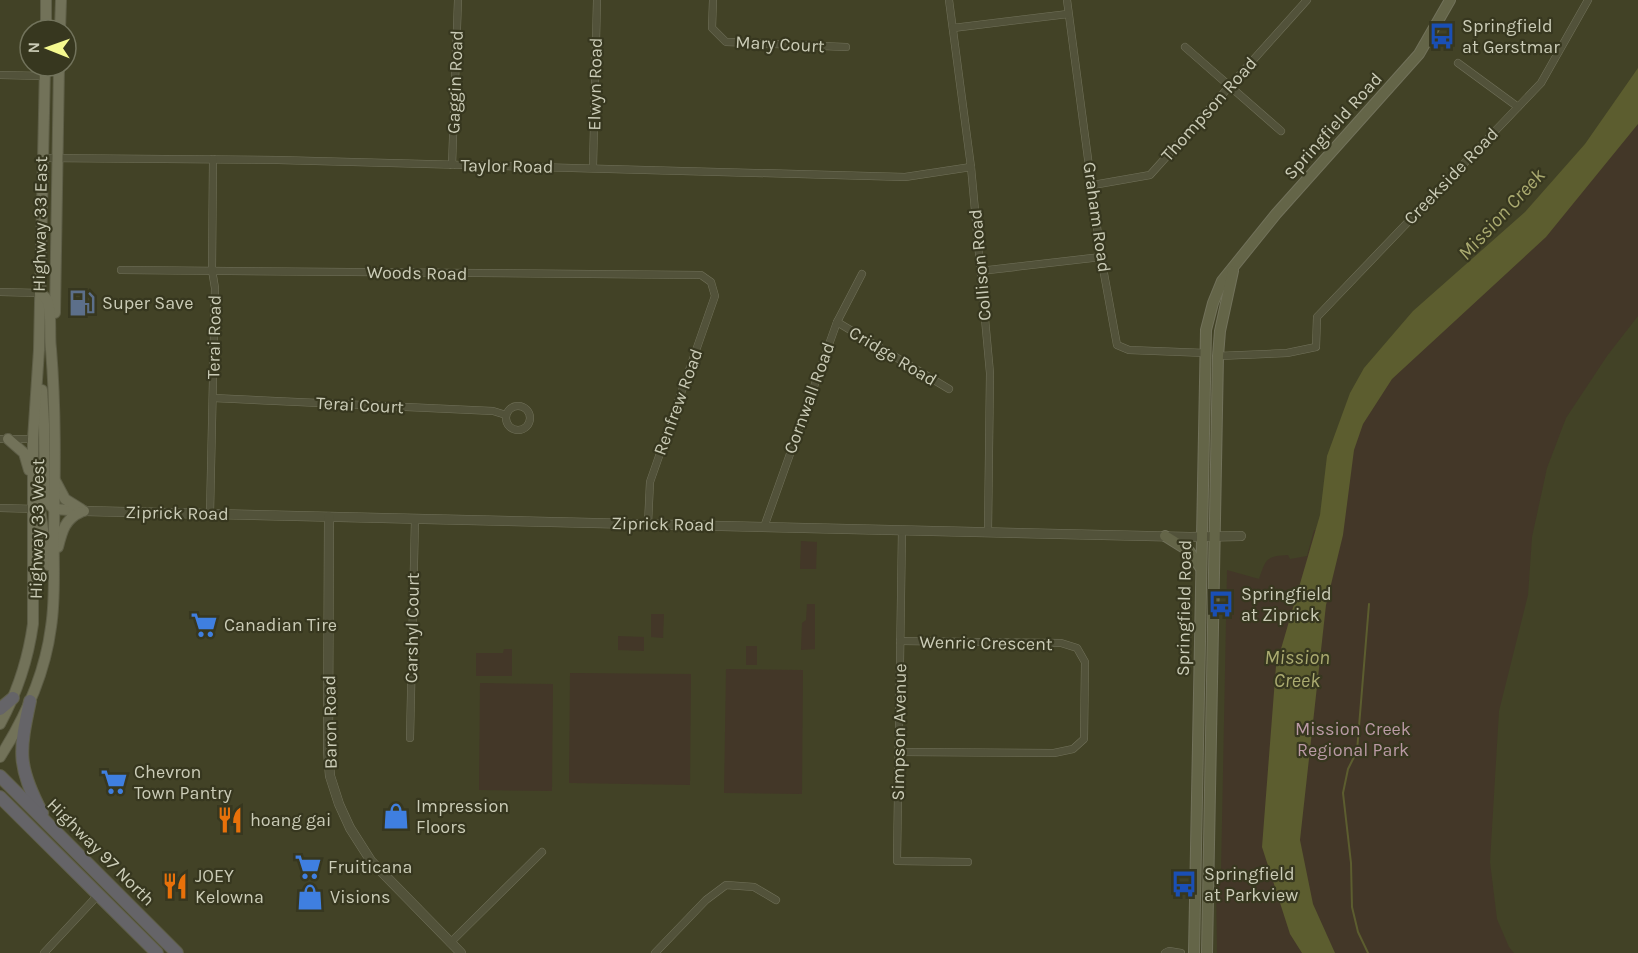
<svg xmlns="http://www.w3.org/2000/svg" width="1638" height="953" font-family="Karla,sans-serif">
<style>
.green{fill:#433728}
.water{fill:#5c5d2f}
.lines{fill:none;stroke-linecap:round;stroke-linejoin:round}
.stream{stroke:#5c5d2f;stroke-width:2}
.minor-casing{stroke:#72725b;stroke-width:8}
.tertiary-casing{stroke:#72725b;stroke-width:10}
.secondary-casing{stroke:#72725b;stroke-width:12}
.primary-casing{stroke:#5e5e47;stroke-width:12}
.trunk-casing{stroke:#5f5f48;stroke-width:14}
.minor{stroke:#52523a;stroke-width:7}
.tertiary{stroke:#52523a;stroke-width:9}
.secondary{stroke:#646548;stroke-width:10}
.primary{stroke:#727259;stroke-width:10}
.trunk{stroke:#656468;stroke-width:12}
.labels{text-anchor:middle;stroke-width:4.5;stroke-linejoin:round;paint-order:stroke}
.poi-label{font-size:18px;fill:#cbccb7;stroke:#37371f;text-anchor:start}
.street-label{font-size:18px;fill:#cbccb7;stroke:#37371f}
.park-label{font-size:18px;fill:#ba9aa5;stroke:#37371f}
.water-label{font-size:20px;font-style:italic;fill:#abab70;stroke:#37371f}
</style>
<rect width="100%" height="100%" fill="#424226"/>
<g class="green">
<path d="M 1638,118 L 1638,316 L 1607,356 L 1566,418 L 1547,468 L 1532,537 L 1528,595 L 1499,711 L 1490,862 L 1497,919 L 1509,947 L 1514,953 L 1217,953 L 1216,883 L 1221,873 L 1227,570 L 1259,579 C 1266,559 1266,556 1288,555 L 1290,559 L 1307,556 L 1314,530 L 1330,530 L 1357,433 L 1385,379 Z"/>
<path d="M 801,541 L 817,542 L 816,569 L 800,569 Z"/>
<path d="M 807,604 L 815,604 L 815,649 L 801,650 L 802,623 L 806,620 Z"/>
<path d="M 651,614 L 664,614 L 663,638 L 651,637 Z"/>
<path d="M 618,636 L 644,637 L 644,651 L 618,650 Z"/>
<rect x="746" y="646" width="11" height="19"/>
<path d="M 504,649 L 512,649 L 512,676 L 476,676 L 476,653 L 503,653 Z"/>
<path d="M 726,669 L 803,670 L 802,794 L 724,793 Z"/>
<path d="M 570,673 L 691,674 L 690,785 L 569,783 Z"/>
<path d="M 480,683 L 553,684 L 552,791 L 479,790 Z"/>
</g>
<path class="water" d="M 1638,68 L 1638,124 L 1546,237 L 1392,379 L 1363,424 L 1354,450 L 1343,535 L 1326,605 L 1300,840 L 1313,904 L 1335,953 L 1302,953 L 1290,934 L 1262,847 L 1276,666 L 1320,515 L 1327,456 L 1350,393 L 1364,368 L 1413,311 L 1525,212 L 1585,144 Z"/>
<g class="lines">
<path class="stream" d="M 1368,953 L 1358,932 L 1352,907 L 1351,863 L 1343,793 L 1348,769 L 1357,751 L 1369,604"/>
<g class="minor-casing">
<g id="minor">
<path d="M 713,0 L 712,28 L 726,42 L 846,47"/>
<path d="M 949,0 L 971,167 L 990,373 L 988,532"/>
<path d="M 1067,0 L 1101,257 L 1117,345 L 1129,350 L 1206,353"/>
<path d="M 953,28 L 1068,14"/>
<path d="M 1185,47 L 1281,131"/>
<path d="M 1458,63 L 1518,107"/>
<path d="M 0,75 L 45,76"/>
<path d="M 43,158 L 278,160 L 905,177 L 971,167"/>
<path d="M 452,165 L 458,0"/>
<path d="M 593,167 L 597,0"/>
<path d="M 1093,185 L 1150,175 L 1307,0"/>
<path d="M 121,270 L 701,275 L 711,282 L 715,296 L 650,482 L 648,524"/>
<path d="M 980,271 L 1101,257"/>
<path d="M 0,292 L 40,293"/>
<path d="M 837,322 L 949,389"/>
<path d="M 1218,356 L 1287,353 L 1316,347 L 1317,317 L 1541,83 L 1588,0"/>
<path d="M 213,398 L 493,411 L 506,415"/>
<circle cx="518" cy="418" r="12"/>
<path d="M 0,439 L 33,439"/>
<path d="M 0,508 L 37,509"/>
<path d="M 210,514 L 215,288 L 212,270 L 213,159"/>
<path d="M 764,527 L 837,322 L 862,274"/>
<path d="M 902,530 L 897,861 L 968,862"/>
<path d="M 410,738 L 415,519"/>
<path d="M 899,752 L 1054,753 L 1073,749 L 1084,739 L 1085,662 L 1077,648 L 1061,643 L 900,641"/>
<path d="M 450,943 L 542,852"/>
<path d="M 44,953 L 99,894"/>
<path d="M 655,953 L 706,900 L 726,885 L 754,887 L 776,900"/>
<path d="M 1165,953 L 1169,951 L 1181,953"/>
</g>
</g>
<g class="tertiary-casing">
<g id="tertiary">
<path d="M 84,511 L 1190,537 L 1241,536"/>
<path d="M 329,517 L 328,750 L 330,776 L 339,804 L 350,828 L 371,861 L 461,953"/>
</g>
</g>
<g class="secondary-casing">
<g id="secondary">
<path d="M 1165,536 L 1189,551 L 1200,567"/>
<path d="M 1194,953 L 1206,330 L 1213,303 L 1222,281 L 1276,214 L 1419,54 L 1450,0"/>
<path d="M 1207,953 L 1218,356 L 1220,331 L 1233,271"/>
</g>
</g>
<g class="primary-casing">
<g id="primary">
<path d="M 46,30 L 46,0"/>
<path d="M 60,30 L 61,0"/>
<path d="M 55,313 L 59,66"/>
<path d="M 42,390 L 44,424 L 45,500 L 54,509 L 84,511"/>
<path d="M 8,439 L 24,453 L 29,470"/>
<path d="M 56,482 L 65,499 L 81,509"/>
<path d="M 40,491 L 40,509 L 48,565"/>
<path d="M 58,547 C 62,531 65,519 81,512"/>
<path d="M 0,724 C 17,693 28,660 33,624 L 33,439 L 39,350 L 45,66"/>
<path d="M 0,757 C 25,718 45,674 51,627 C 56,596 53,563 54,531 C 55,471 56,409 51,349 C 49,335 52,317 48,303 C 47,298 44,296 40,293"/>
</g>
</g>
<g class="trunk-casing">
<g id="trunk">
<path d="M 30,701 C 19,752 17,766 42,813"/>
<path d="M 0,709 L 13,698"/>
<path d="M 0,776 L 177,953"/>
<path d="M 0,797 L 157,953"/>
</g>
</g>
<use href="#minor" class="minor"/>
<use href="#tertiary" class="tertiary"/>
<use href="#secondary" class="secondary"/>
<use href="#primary" class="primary"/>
<use href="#trunk" class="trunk"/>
</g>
<defs>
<g id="bus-bare" transform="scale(2.07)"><path d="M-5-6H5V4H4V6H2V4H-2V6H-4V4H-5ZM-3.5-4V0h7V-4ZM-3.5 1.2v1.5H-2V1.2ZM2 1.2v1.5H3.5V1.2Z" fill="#1a4fb4" stroke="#37371f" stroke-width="2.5" paint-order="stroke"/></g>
<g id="fuel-bare" transform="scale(2.07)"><path d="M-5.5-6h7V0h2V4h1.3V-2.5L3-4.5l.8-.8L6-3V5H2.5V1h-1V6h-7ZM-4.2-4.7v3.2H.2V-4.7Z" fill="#5c6f8a" stroke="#37371f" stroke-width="2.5" paint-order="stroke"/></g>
<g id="supermarket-bare" transform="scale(2.07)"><path d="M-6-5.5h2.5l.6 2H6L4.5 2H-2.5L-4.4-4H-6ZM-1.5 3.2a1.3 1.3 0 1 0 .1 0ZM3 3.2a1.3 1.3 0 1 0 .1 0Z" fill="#3f7fe0" stroke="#37371f" stroke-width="2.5" paint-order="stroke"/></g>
<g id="shop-bare" transform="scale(2.07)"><path d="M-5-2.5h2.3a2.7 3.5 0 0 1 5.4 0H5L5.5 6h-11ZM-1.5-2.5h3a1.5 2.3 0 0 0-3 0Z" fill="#3f7fe0" stroke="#37371f" stroke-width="2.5" paint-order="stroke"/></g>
<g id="restaurant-bare" transform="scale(2.07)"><path d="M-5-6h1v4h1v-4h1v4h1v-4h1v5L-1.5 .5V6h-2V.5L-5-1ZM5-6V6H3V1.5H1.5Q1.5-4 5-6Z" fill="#e8710a" stroke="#37371f" stroke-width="2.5" paint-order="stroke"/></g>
</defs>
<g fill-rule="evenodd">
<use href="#bus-bare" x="1442" y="36"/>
<use href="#fuel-bare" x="82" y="303"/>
<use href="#bus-bare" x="1221" y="604"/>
<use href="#supermarket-bare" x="204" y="625"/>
<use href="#supermarket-bare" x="114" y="782"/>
<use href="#shop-bare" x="396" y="816"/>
<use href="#restaurant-bare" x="230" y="820"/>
<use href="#supermarket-bare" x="308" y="867"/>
<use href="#bus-bare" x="1184" y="884"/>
<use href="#restaurant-bare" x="175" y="886"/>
<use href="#shop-bare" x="310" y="897"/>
</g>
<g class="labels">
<g class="poi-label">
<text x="1462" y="32">Springfield<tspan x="1462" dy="21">at Gerstmar</tspan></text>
<text x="102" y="309">Super Save</text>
<text x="1241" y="600">Springfield<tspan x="1241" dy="21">at Ziprick</tspan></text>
<text x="224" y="631">Canadian Tire</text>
<text x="134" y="778">Chevron<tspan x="134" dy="21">Town Pantry</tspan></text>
<text x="416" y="812">Impression<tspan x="416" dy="21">Floors</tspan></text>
<text x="250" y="826">hoang gai</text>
<text x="328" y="873">Fruiticana</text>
<text x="1204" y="880">Springfield<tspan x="1204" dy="21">at Parkview</tspan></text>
<text x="195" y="882">JOEY<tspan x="195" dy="21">Kelowna</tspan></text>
<text x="330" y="903">Visions</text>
</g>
<g class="street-label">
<text transform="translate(780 44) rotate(3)" y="6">Mary Court</text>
<text transform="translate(455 82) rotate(-88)" y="6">Gaggin Road</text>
<text transform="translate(595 84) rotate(-89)" y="6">Elwyn Road</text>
<text transform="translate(1209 109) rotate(-48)" y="6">Thompson Road</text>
<text transform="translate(1333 126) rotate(-48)" y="6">Springfield Road</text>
<text transform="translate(507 166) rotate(1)" y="6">Taylor Road</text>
<text transform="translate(1451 176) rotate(-46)" y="6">Creekside Road</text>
<text transform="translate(1097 217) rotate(82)" y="6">Graham Road</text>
<text transform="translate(40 224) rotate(-89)" y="6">Highway 33 East</text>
<text transform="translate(980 265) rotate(-95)" y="6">Collison Road</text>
<text transform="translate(417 273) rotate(1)" y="6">Woods Road</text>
<text transform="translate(214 337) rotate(-89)" y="6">Terai Road</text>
<text transform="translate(893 356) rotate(31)" y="6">Cridge Road</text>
<text transform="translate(809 398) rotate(-70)" y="6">Cornwall Road</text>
<text transform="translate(678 402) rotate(-70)" y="6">Renfrew Road</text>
<text transform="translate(360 405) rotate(3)" y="6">Terai Court</text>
<text transform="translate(177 513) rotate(1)" y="6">Ziprick Road</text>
<text transform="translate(663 524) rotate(1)" y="6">Ziprick Road</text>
<text transform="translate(37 529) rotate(-89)" y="6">Highway 33 West</text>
<text transform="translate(1184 608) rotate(-89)" y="6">Springfield Road</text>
<text transform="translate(412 628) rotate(-89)" y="6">Carshyl Court</text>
<text transform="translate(986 643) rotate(1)" y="6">Wenric Crescent</text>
<text transform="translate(330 722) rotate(-91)" y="6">Baron Road</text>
<text transform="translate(899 732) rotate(-89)" y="6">Simpson Avenue</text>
<text transform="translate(101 852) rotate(45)" y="6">Highway 97 North</text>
</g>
<g class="park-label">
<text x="1353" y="735">Mission Creek<tspan x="1353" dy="21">Regional Park</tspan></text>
</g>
<g class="water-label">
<text transform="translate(1501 214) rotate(-47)" y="7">Mission Creek</text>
<text x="1297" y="664">Mission<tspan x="1297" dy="23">Creek</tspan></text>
</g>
</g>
<g transform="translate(48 48) rotate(271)"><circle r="28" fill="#37371f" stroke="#72735c" stroke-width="1.5"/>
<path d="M0-4.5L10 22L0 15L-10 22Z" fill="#f5f98f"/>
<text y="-9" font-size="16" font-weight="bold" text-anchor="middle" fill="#cbccb7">N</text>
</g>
</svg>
